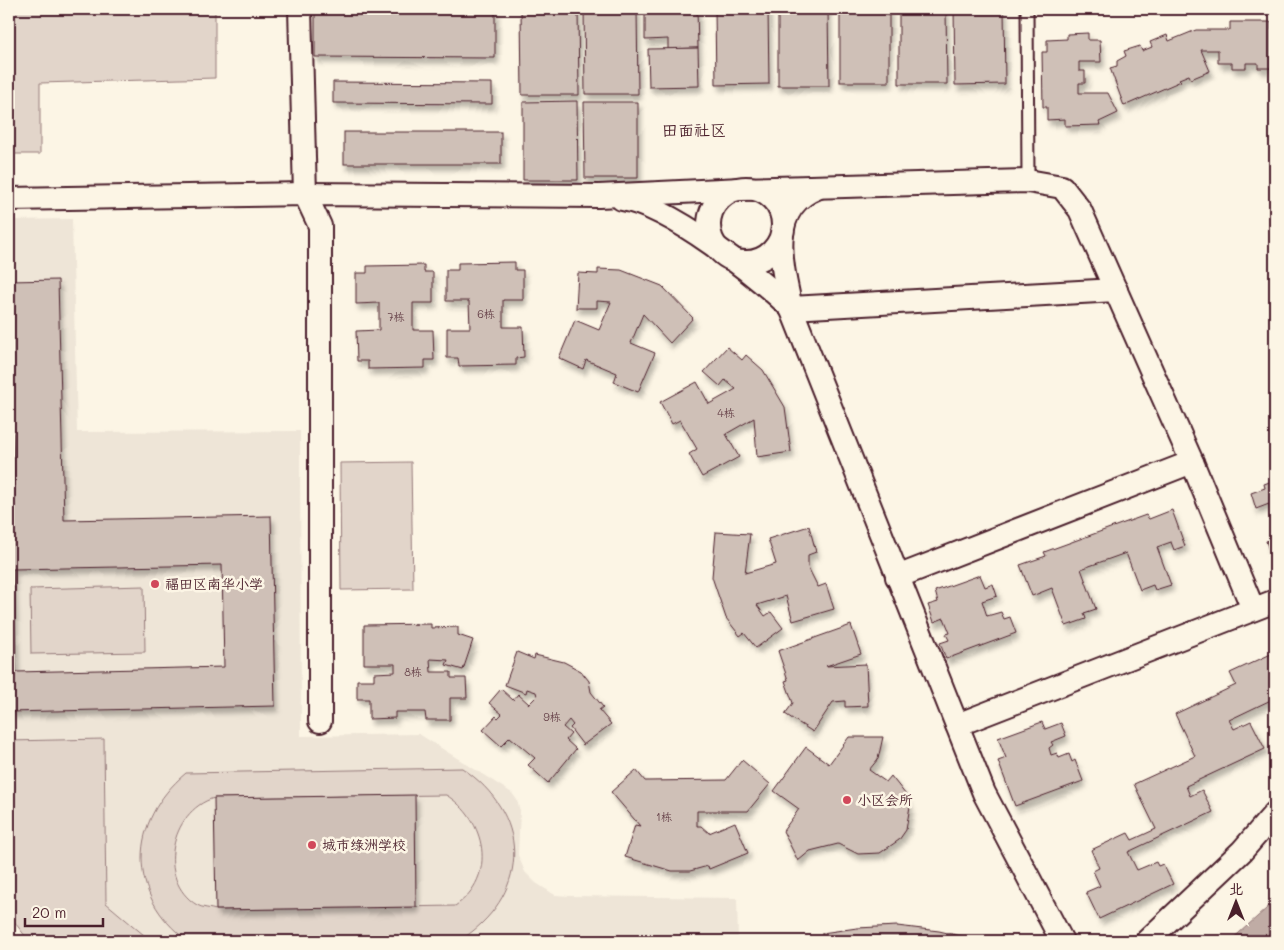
<svg xmlns="http://www.w3.org/2000/svg" width="1284" height="950" font-family="Mali,'LXGW WenKai TC',sans-serif">
<style>
.built{fill:#eee5d7}
.green{fill:#e2d5ca;stroke:#967a7a;fill-rule:evenodd}
.water{fill:#c0aca5;stroke:#917474}
.building{fill:#cfc0b7;stroke:#4a1f2b;fill-rule:evenodd;filter:url(#shadow)}
.lines{fill:none;stroke-linecap:round;stroke-linejoin:round}
.lane-casing{stroke:#4a1f2b;stroke-width:15}
.street-casing{stroke:#4a1f2b;stroke-width:26}
.lane{stroke:#fcf5e5;stroke-width:11}
.street{stroke:#fcf5e5;stroke-width:22}
.poi-dot{fill:#d1495b;stroke:#fcf5e5;stroke-width:2}
.labels{text-anchor:middle;stroke-width:5;stroke-linejoin:round;paint-order:stroke}
.number-label{font-size:11px;fill:#6b474e}
.poi-label{font-size:14px;fill:#4a1f2b;stroke:#fcf5e5;text-anchor:start}
.quarter-label{font-size:16px;fill:#4a1f2b;stroke:#fcf5e5}
</style>
<defs>
<filter id="shadow"><feDropShadow dx="3" dy="5.5" stdDeviation="2.5" flood-color="#0004"/></filter>
</defs>
<rect width="100%" height="100%" fill="#fcf5e5"/>
<filter id="ink" filterUnits="userSpaceOnUse"><feTurbulence type="fractalNoise" baseFrequency=".02" numOctaves="2"/><feDisplacementMap in="SourceGraphic" scale="10" xChannelSelector="R" yChannelSelector="G"/><feConvolveMatrix kernelMatrix="1 2 1 2 8 2 1 2 1" color-interpolation-filters="sRGB"/></filter>
<g filter="url(#ink)">
<path class="built" d="M 72,219 L 77,432 L 300,431 L 301,736 L 419,734 L 512,793 L 517,800 L 520,811 L 518,855 L 525,872 L 536,883 L 555,895 L 570,896 L 737,898 L 738,941 L 151,941 L 106,903 L 104,739 L 9,741 L 9,220 Z"/>
<g class="green">
<path d="M 9,9 L 215,9 L 215,78 L 40,83 L 40,154 L 9,154 Z"/>
<path d="M 9,390 L 11,390 L 14,503 L 9,503 Z"/>
<path d="M 411,462 L 413,589 L 341,590 L 340,463 Z"/>
<path d="M 144,586 L 145,652 L 31,654 L 30,589 Z"/>
<path d="M 104,739 L 106,903 L 151,941 L 29,941 L 9,915 L 9,741 Z"/>
<path d="M 462,768 C 529,813 532,890 465,937 L 188,941 C 126,896 128,821 186,773 ZM 446,795 C 486,819 498,877 455,906 L 216,910 C 210,908 202,908 197,905 C 156,880 170,811 214,798 Z"/>
</g>
<path class="water" d="M 1275,901 L 1275,941 L 1230,941 Z"/>
<g class="building">
<path d="M 315,9 L 495,9 L 495,58 L 315,57 Z"/>
<path d="M 521,9 L 578,9 L 579,95 L 522,95 Z"/>
<path d="M 584,9 L 637,9 L 638,94 L 585,94 Z"/>
<path d="M 645,9 L 697,9 L 698,48 L 668,49 L 668,39 L 645,40 Z"/>
<path d="M 715,9 L 768,9 L 769,84 L 716,85 Z"/>
<path d="M 778,9 L 828,9 L 829,86 L 778,86 Z"/>
<rect x="840" y="9" width="49" height="73"/>
<path d="M 899,9 L 946,9 L 947,84 L 899,84 Z"/>
<path d="M 954,9 L 1004,9 L 1005,84 L 955,85 Z"/>
<path d="M 1230,22 L 1272,22 L 1272,29 L 1275,29 L 1275,65 L 1273,65 L 1273,68 L 1258,68 L 1258,63 L 1246,63 L 1246,68 L 1232,68 L 1232,63 L 1218,63 L 1218,50 L 1201,50 L 1210,71 L 1191,79 L 1189,75 L 1179,79 L 1181,81 L 1124,106 L 1110,68 L 1117,66 L 1117,61 L 1126,56 L 1124,51 L 1140,46 L 1142,51 L 1152,47 L 1150,42 L 1167,35 L 1169,41 L 1196,30 L 1230,30 Z"/>
<path d="M 1088,33 L 1088,40 L 1100,40 L 1101,62 L 1079,62 L 1079,71 L 1085,71 L 1085,83 L 1079,83 L 1079,93 L 1108,93 L 1118,113 L 1099,122 L 1100,125 L 1065,126 L 1065,119 L 1047,120 L 1047,107 L 1043,107 L 1042,52 L 1047,52 L 1047,40 L 1067,39 L 1067,34 Z"/>
<path d="M 698,48 L 699,86 L 649,87 L 648,49 Z"/>
<path d="M 333,82 L 492,83 L 492,104 L 333,103 Z"/>
<path d="M 577,101 L 578,180 L 523,180 L 523,102 Z"/>
<path d="M 584,102 L 638,102 L 638,178 L 585,178 Z"/>
<rect x="344" y="132" width="157" height="32"/>
<path d="M 515,262 L 515,270 L 523,270 L 523,300 L 503,300 L 503,327 L 523,327 L 524,357 L 516,358 L 516,365 L 459,366 L 458,358 L 447,358 L 447,328 L 470,328 L 469,301 L 446,301 L 446,270 L 458,270 L 458,263 Z"/>
<path d="M 424,265 L 424,272 L 433,272 L 433,303 L 413,303 L 413,330 L 433,330 L 434,360 L 425,360 L 425,368 L 368,369 L 368,361 L 357,361 L 356,331 L 379,330 L 379,303 L 356,304 L 356,273 L 367,273 L 367,266 Z"/>
<path d="M 598,269 L 621,270 L 662,286 L 693,318 L 670,343 L 643,314 L 631,343 L 655,353 L 638,392 L 614,382 L 617,373 L 586,360 L 583,369 L 559,358 L 575,320 L 599,330 L 611,302 L 597,301 L 597,308 L 576,308 L 578,273 L 598,274 Z"/>
<path d="M 58,280 L 64,520 L 271,516 L 275,706 L 9,712 L 9,522 L 15,522 L 9,281 ZM 222,565 L 224,667 L 16,672 L 13,569 Z"/>
<path d="M 727,347 L 742,360 L 746,355 L 763,370 L 785,407 L 791,452 L 757,457 L 754,418 L 726,434 L 739,457 L 702,477 L 689,454 L 697,449 L 680,420 L 672,424 L 660,402 L 697,382 L 709,404 L 736,389 L 725,380 L 720,386 L 704,372 Z"/>
<path d="M 1275,480 L 1275,512 L 1271,513 L 1269,504 L 1256,509 L 1251,493 L 1265,488 L 1264,484 Z"/>
<path d="M 1172,510 L 1185,546 L 1174,550 L 1171,542 L 1157,547 L 1171,585 L 1155,590 L 1153,585 L 1140,590 L 1126,553 L 1081,569 L 1096,609 L 1084,613 L 1086,619 L 1066,626 L 1052,588 L 1032,596 L 1020,565 L 1046,556 L 1044,552 L 1146,515 L 1149,519 Z"/>
<path d="M 809,526 L 816,552 L 808,555 L 808,567 L 818,587 L 826,584 L 834,609 L 793,621 L 786,596 L 757,605 L 765,616 L 771,612 L 783,628 L 756,648 L 744,633 L 740,636 L 726,618 L 712,577 L 716,532 L 750,534 L 745,573 L 776,564 L 768,539 Z"/>
<path d="M 1275,538 L 1275,563 L 1273,563 L 1266,541 Z"/>
<path d="M 980,575 L 985,587 L 993,584 L 997,596 L 982,601 L 987,616 L 1001,612 L 1004,619 L 1010,617 L 1016,633 L 946,659 L 940,643 L 949,640 L 946,634 L 950,633 L 944,618 L 934,622 L 928,605 L 938,602 L 935,591 Z"/>
<path d="M 431,624 L 431,628 L 458,627 L 458,635 L 473,640 L 463,670 L 446,665 L 448,660 L 430,659 L 431,672 L 451,672 L 451,678 L 466,678 L 467,698 L 450,698 L 450,720 L 426,720 L 425,712 L 395,712 L 395,718 L 369,719 L 369,699 L 357,699 L 357,680 L 374,680 L 374,673 L 395,672 L 395,664 L 364,664 L 364,625 Z"/>
<path d="M 851,625 L 861,654 L 826,666 L 866,664 L 868,706 L 845,707 L 845,701 L 833,702 L 813,732 L 785,714 L 793,703 L 785,681 L 788,680 L 778,651 Z"/>
<path d="M 517,652 L 534,659 L 535,655 L 564,662 L 581,671 L 589,681 L 591,692 L 603,707 L 599,710 L 611,724 L 583,745 L 570,728 L 573,725 L 569,720 L 563,727 L 571,734 L 566,740 L 576,749 L 548,783 L 528,765 L 535,758 L 510,737 L 501,746 L 483,730 L 496,716 L 498,718 L 502,714 L 489,703 L 501,689 L 513,700 L 518,694 L 529,704 L 537,696 L 536,692 L 527,689 L 526,693 L 505,685 Z"/>
<path d="M 1271,654 L 1273,658 L 1275,657 L 1275,698 L 1229,720 L 1234,729 L 1251,721 L 1265,749 L 1186,786 L 1190,796 L 1202,790 L 1213,812 L 1128,852 L 1137,870 L 1156,862 L 1158,866 L 1163,864 L 1173,884 L 1099,919 L 1086,892 L 1100,886 L 1093,871 L 1099,868 L 1091,850 L 1128,833 L 1132,840 L 1156,829 L 1134,784 L 1195,756 L 1175,714 L 1236,685 L 1230,673 Z"/>
<path d="M 1042,722 L 1045,729 L 1061,723 L 1066,736 L 1051,742 L 1053,745 L 1049,748 L 1051,755 L 1057,753 L 1059,758 L 1069,754 L 1072,762 L 1075,760 L 1083,781 L 1015,806 L 998,761 L 1006,758 L 998,738 Z"/>
<path d="M 849,737 L 883,737 L 878,759 L 869,770 L 886,782 L 891,776 L 906,795 L 910,806 L 906,830 L 899,840 L 880,853 L 858,854 L 838,844 L 810,851 L 798,861 L 783,831 L 799,809 L 774,791 L 806,747 L 829,764 Z"/>
<path d="M 742,760 L 770,784 L 748,811 L 697,811 L 697,826 L 701,826 L 709,833 L 735,822 L 748,853 L 709,869 L 708,866 L 690,871 L 672,871 L 625,857 L 635,825 L 640,826 L 611,792 L 636,770 L 645,781 L 726,780 Z"/>
<path d="M 415,795 L 416,907 L 216,910 L 214,798 Z"/>
<path d="M 897,926 L 939,931 L 965,937 L 965,941 L 822,941 L 822,933 L 857,928 Z"/>
</g>
<g class="lines">
<g class="lane-casing">
<path id="lane" d="M 1027,9 L 1028,181"/>
</g>
<g class="street-casing">
<g id="street">
<path d="M 300,9 L 305,194 L 320,226 L 320,721"/>
<path d="M 817,188 C 766,208 782,266 791,308 L 984,793 L 1062,941"/>
<circle cx="746" cy="225" r="37"/>
<path d="M 9,199 L 305,194 L 599,196 L 741,189 L 1028,181 L 1062,187 L 1080,210 L 1192,462 L 1253,609"/>
<path d="M 622,199 C 671,207 755,274 791,308 L 1116,290"/>
<path d="M 897,577 L 1192,462"/>
<path d="M 957,725 L 1275,601"/>
<path d="M 1147,941 L 1242,851 L 1275,813"/>
</g>
</g>
<use href="#lane" class="lane"/>
<use href="#street" class="street"/>
</g>
</g>
<g class="poi-dot">
<circle cx="155" cy="584" r="5"/>
<circle cx="847" cy="800" r="5"/>
<circle cx="312" cy="845" r="5"/>
</g>
<g class="labels">
<g class="number-label">
<text x="486" y="318">6栋</text>
<text x="396" y="321">7栋</text>
<text x="726" y="417">4栋</text>
<text x="413" y="676">8栋</text>
<text x="552" y="721">9栋</text>
<text x="664" y="821">1栋</text>
</g>
<g class="poi-label">
<text x="165" y="589">福田区南华小学</text>
<text x="857" y="805">小区会所</text>
<text x="322" y="850">城市绿洲学校</text>
</g>
<g class="quarter-label">
<text x="694" y="136">田面社区</text>
</g>
</g>
<rect width="1284" height="950" fill="none" stroke="#fcf5e5" stroke-width="30"/>
<rect x="15" y="15" width="1254" height="920" fill="none" stroke="#4a1f2b" stroke-width="2" filter="url(#ink)"/>
<g transform="translate(1236 902)" stroke="#fcf5e5" stroke-width="4" paint-order="stroke">
<path d="M0-4L9 19L0 12L-9 19Z" fill="#4a1f2b"/>
<text y="-8" font-size="14" font-weight="bold" text-anchor="middle" fill="#4a1f2b">北</text>
</g>
<path d="M25 918v8h78v-8" fill="none" stroke="#4a1f2b" stroke-width="2.5"/>
<text x="32" y="918" font-size="15" fill="#4a1f2b" stroke="#fcf5e5" stroke-width="4" paint-order="stroke">20 m</text>
</svg>
